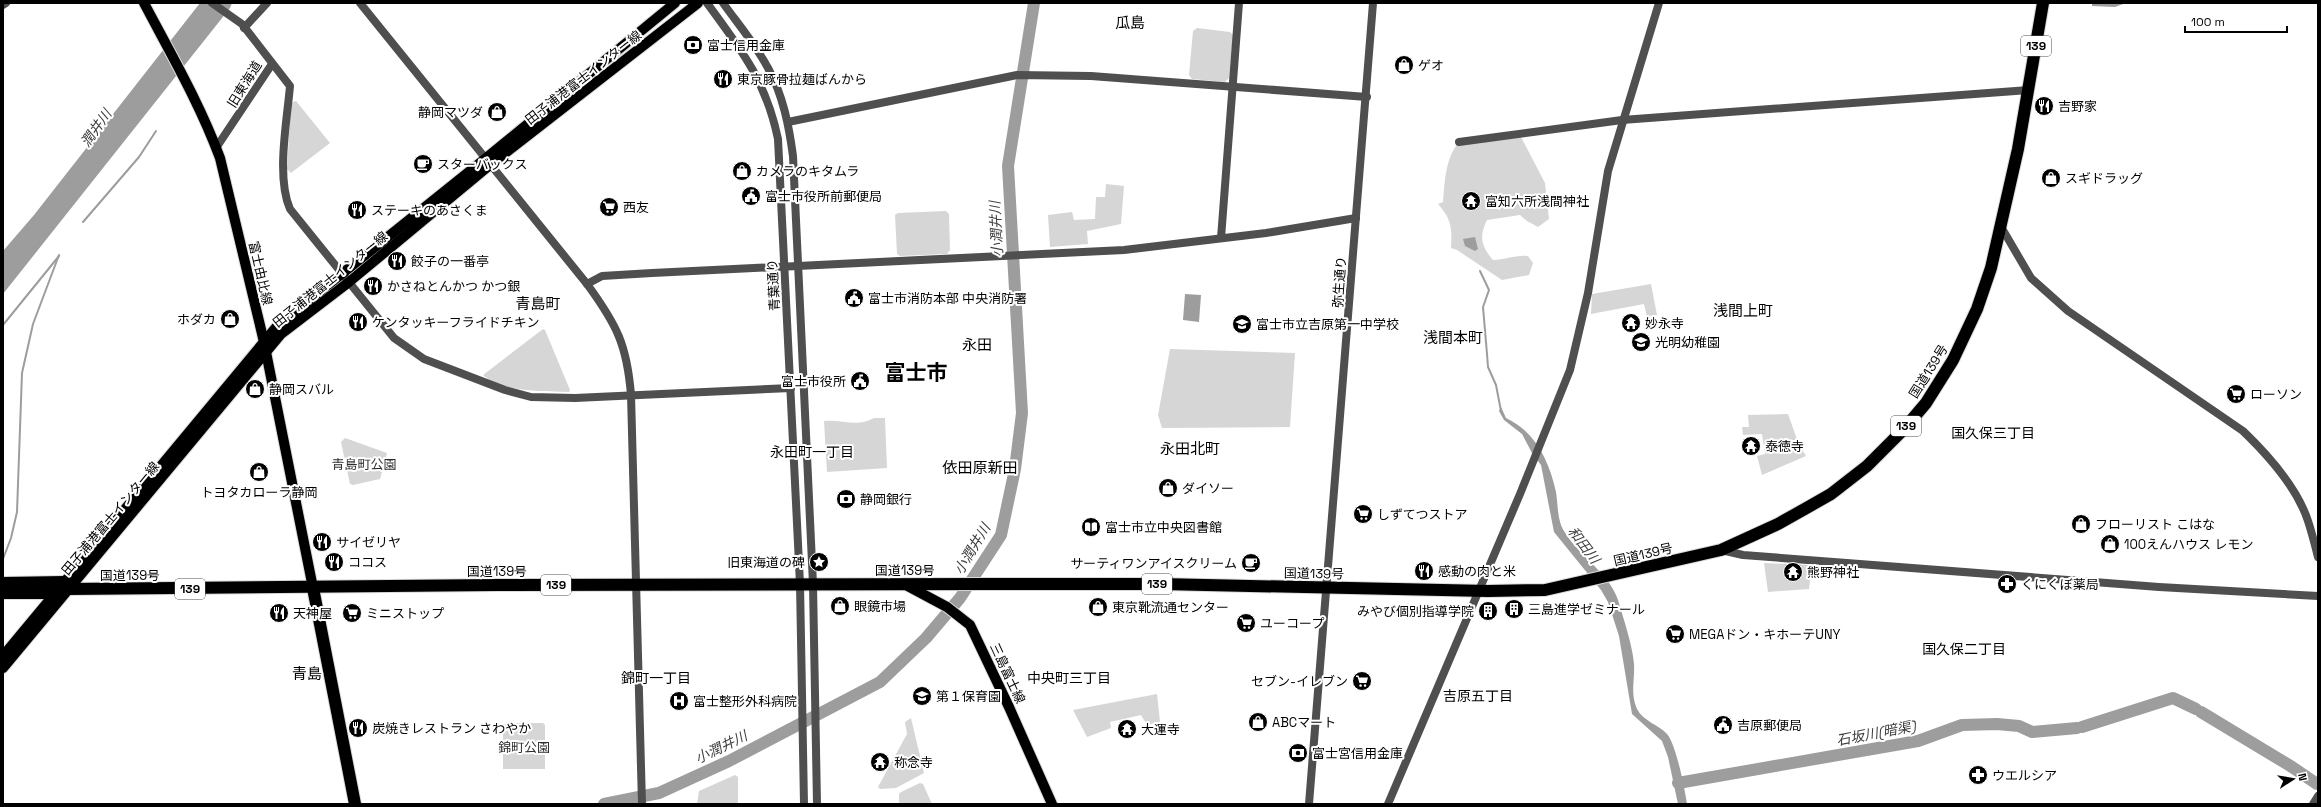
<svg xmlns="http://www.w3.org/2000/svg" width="2321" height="807" font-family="'Space Grotesk','Noto Sans JP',sans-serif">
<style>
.green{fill:#d6d6d6}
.water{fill:#9d9d9d}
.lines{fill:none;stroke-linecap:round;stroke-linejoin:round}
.stream{stroke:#9d9d9d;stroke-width:2}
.river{stroke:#9d9d9d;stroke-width:12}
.major-casing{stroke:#dbdbdb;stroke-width:12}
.highway-casing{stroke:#dbdbdb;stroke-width:14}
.minor{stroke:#4f4f4f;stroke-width:8}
.major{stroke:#000;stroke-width:10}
.highway{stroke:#000;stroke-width:12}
.labels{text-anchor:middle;stroke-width:4;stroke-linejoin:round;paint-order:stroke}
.shield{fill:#fff;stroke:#4c4c4c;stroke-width:1}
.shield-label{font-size:12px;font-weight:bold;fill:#000}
.poi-label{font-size:13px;fill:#000;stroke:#fff;text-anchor:start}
.street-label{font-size:13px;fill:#000;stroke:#fff}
.park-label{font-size:13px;fill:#2d2d2d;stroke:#fff}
.water-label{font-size:14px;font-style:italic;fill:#3e3e3e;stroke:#fff}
.neighbourhood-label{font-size:14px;fill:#000;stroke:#fff}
.quarter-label{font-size:15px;fill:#000;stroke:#fff}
.town-label{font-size:21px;font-weight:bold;fill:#000;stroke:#fff}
</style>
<rect width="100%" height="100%" fill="#fff"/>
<g class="green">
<path d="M 1197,28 L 1230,32 L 1233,35 L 1229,78 L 1225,82 L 1192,79 L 1189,75 L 1193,31 Z"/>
<path d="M 296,101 L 330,143 L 291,173 L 287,169 L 291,103 Z"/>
<path d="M 1521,137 L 1545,183 L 1549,219 L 1538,227 L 1527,221 L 1520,215 L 1487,220 C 1479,236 1481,246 1493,260 C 1505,260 1515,255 1528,256 L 1533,263 L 1529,275 L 1502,280 L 1457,250 L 1451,248 C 1452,228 1452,220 1438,204 L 1443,202 C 1445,181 1445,159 1459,142 Z"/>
<path d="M 1106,184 L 1124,186 L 1121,224 L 1087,231 L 1088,244 L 1050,247 L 1048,215 L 1072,212 L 1074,220 L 1095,219 L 1096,197 L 1105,197 Z"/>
<path d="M 946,211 L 949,214 L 950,250 L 947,254 L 900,256 L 897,254 L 895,215 L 898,213 Z"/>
<path d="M 1651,284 L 1657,315 L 1647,317 L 1644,304 L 1591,314 L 1592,294 Z"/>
<path d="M 543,329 L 545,330 L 570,390 L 569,392 C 544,391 503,393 483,375 Z"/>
<path d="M 1170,349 L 1295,353 L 1290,427 L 1162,428 L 1158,415 Z"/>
<path d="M 1788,414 L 1799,445 L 1806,456 L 1762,475 L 1757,456 L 1765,454 L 1762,434 L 1743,435 L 1742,427 L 1749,427 L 1748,415 Z"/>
<path d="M 874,418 L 885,418 L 887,468 L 827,472 L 824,421 C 842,419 857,428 874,418 Z"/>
<path d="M 345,438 L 387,453 L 380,479 L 353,485 L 350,484 L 341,442 Z"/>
<path d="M 1764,563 L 1812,565 L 1809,589 L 1768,592 Z"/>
<path d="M 1157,694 L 1160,722 L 1147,725 L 1141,715 L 1110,722 L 1111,728 L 1087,737 L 1073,710 Z"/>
<path d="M 911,718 L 924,773 L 896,788 L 880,789 L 878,787 L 907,734 L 905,722 Z"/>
<path d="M 506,723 L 543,723 L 545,725 L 545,769 L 503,769 L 503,725 Z"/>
<path d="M 735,775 L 738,777 L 738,804 L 697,804 L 699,791 Z"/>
<path d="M 920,783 L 923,784 L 932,804 L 899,804 L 899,794 L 901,792 Z"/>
</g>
<g class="water">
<path d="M 200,3 L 232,3 L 230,8 L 3,294 L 3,251 L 34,215 Z"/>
<path d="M 2092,3 L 2126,3 L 2115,7 L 2092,6 Z"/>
<path d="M 1475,237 L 1478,249 L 1475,251 L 1465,246 L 1463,239 Z"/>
<path d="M 1185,294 L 1201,295 L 1199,322 L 1183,320 Z"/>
<path d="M 1501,407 L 1506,418 C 1536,432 1549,461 1556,492 C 1558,504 1557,520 1564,531 C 1576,553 1610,574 1618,600 C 1623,617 1633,647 1634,664 C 1635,679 1630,694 1637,709 C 1643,721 1659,725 1667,734 C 1676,744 1685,790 1687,804 L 1678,804 L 1668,757 L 1662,741 L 1632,714 L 1619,636 L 1608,602 L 1601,590 L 1554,532 L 1541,465 L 1532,453 L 1522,434 L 1504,420 L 1499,411 Z"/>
</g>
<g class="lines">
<g class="stream">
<path d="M 83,222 L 139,157 L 156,131"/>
<path d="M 1480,271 L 1489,290 L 1483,307 L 1487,354 L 1488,367 L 1496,385 L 1501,411"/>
<path d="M 3,325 L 59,256"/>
<path d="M 3,559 L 11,538 L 17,512 L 22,373 L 33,324 L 59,255"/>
</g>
<g class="river">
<path d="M 2201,712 L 2292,767 L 2317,784"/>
<path d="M 2082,727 L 2173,698 L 2196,709"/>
<path d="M 1678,783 L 1918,741 L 1962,725 L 1997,724 L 2019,726 L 2032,732 L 2077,728"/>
<path d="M 604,804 L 659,793 L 729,761 L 880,682 L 926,638 L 960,598 L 1001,535 L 1015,469 L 1022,413 L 1008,166 L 1034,3"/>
</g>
<g class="major-casing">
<g id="major">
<path d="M 144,3 C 171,54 200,104 220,158 L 264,342 L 313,588"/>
<path d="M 904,584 L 947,607 L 970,625 L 1009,707 L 1052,804"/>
<path d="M 3,656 L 278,325 L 485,159 L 675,3"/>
<path d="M 3,668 L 281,334 L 349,282 L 490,165 L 698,3"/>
</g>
</g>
<g class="highway-casing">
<g id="highway">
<path d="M 3,583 L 64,582 L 67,589"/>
<path d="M 313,588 L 355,804"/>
<path d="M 3,593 L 55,593 L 67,589 L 498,585 L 989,584 L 1161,584 L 1488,591 L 1545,590 L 1721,550 L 1778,524 L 1810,506 L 1831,494 L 1867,466 L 1904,429 L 1926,403 L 1953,360 L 1977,309 L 1991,268 L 2018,149 L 2043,3"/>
</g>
</g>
<g class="minor">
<path d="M 212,3 L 242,24 L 290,86 C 287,121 276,177 290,209 L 394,338 L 424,359 L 505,390 L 531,397 L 575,398 L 791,388"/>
<path d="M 360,3 L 587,284 C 617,325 627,345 631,395 L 642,804"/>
<path d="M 707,3 C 741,49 766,81 778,139 L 800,584 L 804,804"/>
<path d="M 723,3 C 738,24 756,45 768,68 C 783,95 789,126 793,156 L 813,584 L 817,804"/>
<path d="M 3,5 L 6,3"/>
<path d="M 244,28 L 267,3"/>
<path d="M 788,122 L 1017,75 L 1091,76 L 1367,97"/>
<path d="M 1459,142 L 1622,120 L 2029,90"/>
<path d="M 216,148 L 272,64"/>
<path d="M 2000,225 L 2031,278 L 2068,311 L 2243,431 C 2269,456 2297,487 2308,521 C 2312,533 2315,545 2318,557"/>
<path d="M 1221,238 L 1239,3"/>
<path d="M 587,284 L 602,276 L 652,273 L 1124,250 L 1266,233 L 1356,218"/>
<path d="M 1721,550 L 1743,555 L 2159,587 L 2318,596"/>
<path d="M 1309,804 L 1373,3"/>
<path d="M 1388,804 L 1520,494 L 1570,370 L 1588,293 L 1608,171 L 1659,3"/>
<path d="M 2313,804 L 2318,796"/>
</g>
<use href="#major" class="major"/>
<use href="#highway" class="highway"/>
</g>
<defs>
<g id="bank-disc" transform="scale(1)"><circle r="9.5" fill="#000" stroke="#fff"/><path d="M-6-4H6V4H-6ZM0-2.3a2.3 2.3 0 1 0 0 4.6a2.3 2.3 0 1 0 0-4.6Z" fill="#fff"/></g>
<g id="shop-disc" transform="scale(1)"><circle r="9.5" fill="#000" stroke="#fff"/><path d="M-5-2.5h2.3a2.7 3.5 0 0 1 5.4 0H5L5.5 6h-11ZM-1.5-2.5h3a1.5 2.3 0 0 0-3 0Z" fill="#fff"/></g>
<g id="restaurant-disc" transform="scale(1)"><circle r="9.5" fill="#000" stroke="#fff"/><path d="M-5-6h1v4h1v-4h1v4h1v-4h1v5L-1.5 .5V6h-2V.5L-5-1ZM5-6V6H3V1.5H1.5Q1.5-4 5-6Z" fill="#fff"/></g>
<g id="cafe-disc" transform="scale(1)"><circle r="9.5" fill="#000" stroke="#fff"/><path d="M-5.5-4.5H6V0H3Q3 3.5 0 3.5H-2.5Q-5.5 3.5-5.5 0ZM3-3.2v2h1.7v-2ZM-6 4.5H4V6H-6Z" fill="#fff"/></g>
<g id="civic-disc" transform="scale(1)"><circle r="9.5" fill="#000" stroke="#fff"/><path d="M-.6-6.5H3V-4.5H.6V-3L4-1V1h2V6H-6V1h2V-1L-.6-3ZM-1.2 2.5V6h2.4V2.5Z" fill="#fff"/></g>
<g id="temple-disc" transform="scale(1)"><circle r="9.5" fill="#000" stroke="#fff"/><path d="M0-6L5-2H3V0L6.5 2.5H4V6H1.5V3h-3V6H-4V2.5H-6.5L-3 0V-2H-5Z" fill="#fff"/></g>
<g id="supermarket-disc" transform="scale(1)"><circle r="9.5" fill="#000" stroke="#fff"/><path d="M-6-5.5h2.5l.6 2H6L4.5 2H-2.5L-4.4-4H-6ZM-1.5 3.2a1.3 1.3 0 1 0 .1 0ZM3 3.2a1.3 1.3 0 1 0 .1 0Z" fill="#fff"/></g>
<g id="school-disc" transform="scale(1)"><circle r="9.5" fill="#000" stroke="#fff"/><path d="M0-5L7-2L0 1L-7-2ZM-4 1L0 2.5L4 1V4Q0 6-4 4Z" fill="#fff"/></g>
<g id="library-disc" transform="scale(1)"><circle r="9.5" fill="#000" stroke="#fff"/><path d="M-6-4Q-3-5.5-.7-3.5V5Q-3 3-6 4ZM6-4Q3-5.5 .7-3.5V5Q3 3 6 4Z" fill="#fff"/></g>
<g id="sight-disc" transform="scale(1)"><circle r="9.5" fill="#000" stroke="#fff"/><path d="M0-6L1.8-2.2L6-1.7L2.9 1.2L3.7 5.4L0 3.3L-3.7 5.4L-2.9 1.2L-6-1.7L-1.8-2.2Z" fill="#fff"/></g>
<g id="pharmacy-disc" transform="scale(1)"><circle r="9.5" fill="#000" stroke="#fff"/><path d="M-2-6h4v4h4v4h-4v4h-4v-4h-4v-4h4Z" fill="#fff"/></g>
<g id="building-disc" transform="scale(1)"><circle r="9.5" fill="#000" stroke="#fff"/><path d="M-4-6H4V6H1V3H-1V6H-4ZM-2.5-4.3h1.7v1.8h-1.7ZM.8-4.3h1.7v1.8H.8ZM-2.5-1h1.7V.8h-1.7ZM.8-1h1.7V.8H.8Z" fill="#fff"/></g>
<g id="hospital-disc" transform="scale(1)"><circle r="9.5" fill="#000" stroke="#fff"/><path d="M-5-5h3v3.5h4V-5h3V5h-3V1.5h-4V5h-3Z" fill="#fff"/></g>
</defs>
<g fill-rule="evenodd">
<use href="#bank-disc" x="693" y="45"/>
<use href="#shop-disc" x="1404" y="65"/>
<use href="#restaurant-disc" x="723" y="79"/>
<use href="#restaurant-disc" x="2044" y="106"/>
<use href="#shop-disc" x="497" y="112"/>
<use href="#cafe-disc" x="423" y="164"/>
<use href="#shop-disc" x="742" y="171"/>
<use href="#shop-disc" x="2051" y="178"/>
<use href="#civic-disc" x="751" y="196"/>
<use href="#temple-disc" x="1471" y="201"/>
<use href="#supermarket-disc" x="609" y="207"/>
<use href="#restaurant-disc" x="357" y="210"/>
<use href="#restaurant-disc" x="397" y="261"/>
<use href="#restaurant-disc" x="373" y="286"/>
<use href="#civic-disc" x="854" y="298"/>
<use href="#shop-disc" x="230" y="319"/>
<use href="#restaurant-disc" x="358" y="322"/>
<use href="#temple-disc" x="1631" y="323"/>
<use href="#school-disc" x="1242" y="324"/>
<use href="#school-disc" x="1641" y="342"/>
<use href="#civic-disc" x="860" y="381"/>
<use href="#shop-disc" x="255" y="389"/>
<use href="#supermarket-disc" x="2236" y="394"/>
<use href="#temple-disc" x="1751" y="446"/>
<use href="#shop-disc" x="259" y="472"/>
<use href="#shop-disc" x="1168" y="488"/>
<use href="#bank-disc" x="846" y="499"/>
<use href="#supermarket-disc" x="1363" y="514"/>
<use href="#shop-disc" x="2081" y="524"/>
<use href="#library-disc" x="1091" y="527"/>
<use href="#restaurant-disc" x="322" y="542"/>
<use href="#shop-disc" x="2110" y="544"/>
<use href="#restaurant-disc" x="334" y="562"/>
<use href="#sight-disc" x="819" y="562"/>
<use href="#cafe-disc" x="1251" y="563"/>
<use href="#restaurant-disc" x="1424" y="571"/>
<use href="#temple-disc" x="1793" y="572"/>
<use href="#pharmacy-disc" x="2007" y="584"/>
<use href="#shop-disc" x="840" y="606"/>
<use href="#shop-disc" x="1098" y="607"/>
<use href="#building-disc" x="1514" y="609"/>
<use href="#building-disc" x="1488" y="611"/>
<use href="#restaurant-disc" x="279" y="613"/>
<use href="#supermarket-disc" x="352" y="613"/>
<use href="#supermarket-disc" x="1246" y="623"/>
<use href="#supermarket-disc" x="1675" y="634"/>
<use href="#supermarket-disc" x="1362" y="681"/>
<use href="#school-disc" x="922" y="696"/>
<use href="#hospital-disc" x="679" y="701"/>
<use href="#shop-disc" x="1258" y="722"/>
<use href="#civic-disc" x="1723" y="725"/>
<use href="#restaurant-disc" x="358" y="728"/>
<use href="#temple-disc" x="1127" y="729"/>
<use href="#bank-disc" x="1298" y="753"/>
<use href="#temple-disc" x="880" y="762"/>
<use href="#pharmacy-disc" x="1978" y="775"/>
</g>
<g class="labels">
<g class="shield">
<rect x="2021" y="36" width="30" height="20" rx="3"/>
<rect x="1891" y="416" width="30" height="20" rx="3"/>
<rect x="1142" y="574" width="30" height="20" rx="3"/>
<rect x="541" y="575" width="30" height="20" rx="3"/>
<rect x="175" y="579" width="30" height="20" rx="3"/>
</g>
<g class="shield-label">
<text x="2036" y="50">139</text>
<text x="1906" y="430">139</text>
<text x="1157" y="588">139</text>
<text x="556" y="589">139</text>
<text x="190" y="593">139</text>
</g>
<g class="poi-label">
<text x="707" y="50">富士信用金庫</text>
<text x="1418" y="70">ゲオ</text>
<text x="737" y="84">東京豚骨拉麺ばんから</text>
<text x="2058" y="111">吉野家</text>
<text x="483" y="117" text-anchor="end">静岡マツダ</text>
<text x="437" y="169">スターバックス</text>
<text x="756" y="176">カメラのキタムラ</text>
<text x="2065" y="183">スギドラッグ</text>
<text x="765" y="201">富士市役所前郵便局</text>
<text x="1485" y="206">富知六所浅間神社</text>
<text x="623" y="212">西友</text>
<text x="371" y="215">ステーキのあさくま</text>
<text x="411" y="266">餃子の一番亭</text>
<text x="387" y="291">かさねとんかつ かつ銀</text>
<text x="868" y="303">富士市消防本部 中央消防署</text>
<text x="216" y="324" text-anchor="end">ホダカ</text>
<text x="372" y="327">ケンタッキーフライドチキン</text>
<text x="1645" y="328">妙永寺</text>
<text x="1256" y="329">富士市立吉原第一中学校</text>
<text x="1655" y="347">光明幼稚園</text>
<text x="846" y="386" text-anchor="end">富士市役所</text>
<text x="269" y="394">静岡スバル</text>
<text x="2250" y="399">ローソン</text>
<text x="1765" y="451">泰徳寺</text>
<text x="1182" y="493">ダイソー</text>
<text x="259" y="497" text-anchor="middle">トヨタカローラ静岡</text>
<text x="860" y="504">静岡銀行</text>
<text x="1377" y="519">しずてつストア</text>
<text x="2095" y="529">フローリスト こはな</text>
<text x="1105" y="532">富士市立中央図書館</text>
<text x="336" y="547">サイゼリヤ</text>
<text x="2124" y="549">100えんハウス レモン</text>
<text x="348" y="567">ココス</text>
<text x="805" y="567" text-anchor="end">旧東海道の碑</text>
<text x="1237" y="568" text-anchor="end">サーティワンアイスクリーム</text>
<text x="1438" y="576">感動の肉と米</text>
<text x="1807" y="577">熊野神社</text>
<text x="2021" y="589">くにくぼ薬局</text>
<text x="854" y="611">眼鏡市場</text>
<text x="1112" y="612">東京靴流通センター</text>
<text x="1528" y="614">三島進学ゼミナール</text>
<text x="1474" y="616" text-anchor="end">みやび個別指導学院</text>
<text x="293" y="618">天神屋</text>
<text x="366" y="618">ミニストップ</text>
<text x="1260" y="628">ユーコープ</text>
<text x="1689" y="639">MEGAドン・キホーテUNY</text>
<text x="1348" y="686" text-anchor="end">セブン-イレブン</text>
<text x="936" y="701">第１保育園</text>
<text x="693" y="706">富士整形外科病院</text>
<text x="1272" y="727">ABCマート</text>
<text x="1737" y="730">吉原郵便局</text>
<text x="372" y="733">炭焼きレストラン さわやか</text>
<text x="1141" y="734">大運寺</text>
<text x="1312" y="758">富士宮信用金庫</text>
<text x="894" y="767">称念寺</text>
<text x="1992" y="780">ウエルシア</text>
</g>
<g class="street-label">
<text transform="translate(583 77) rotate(-38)" y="5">田子浦港富士インター線</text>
<text transform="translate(244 84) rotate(-58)" y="5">旧東海道</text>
<text transform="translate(261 273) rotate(77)" y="5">富士由比線</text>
<text transform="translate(330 279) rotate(-39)" y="5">田子浦港富士インター線</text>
<text transform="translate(1339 282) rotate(-86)" y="5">弥生通り</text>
<text transform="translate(773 285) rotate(-93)" y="5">青葉通り</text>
<text transform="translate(1928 371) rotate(-58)" y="5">国道139号</text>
<text transform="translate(110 518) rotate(-50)" y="5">田子浦港富士インター線</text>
<text transform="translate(1643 554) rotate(-13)" y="5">国道139号</text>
<text x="905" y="575">国道139号</text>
<text x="497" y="576">国道139号</text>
<text transform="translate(1314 573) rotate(1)" y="5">国道139号</text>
<text x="130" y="580">国道139号</text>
<text transform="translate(1008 673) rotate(65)" y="5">三島富士線</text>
</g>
<g class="park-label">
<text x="364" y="469">青島町公園</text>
<text x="524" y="752">錦町公園</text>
</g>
<g class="water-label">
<text transform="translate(96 128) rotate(-55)" y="5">潤井川</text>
<text transform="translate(996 229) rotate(-93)" y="5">小潤井川</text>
<text transform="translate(1584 545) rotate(53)" y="5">和田川</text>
<text transform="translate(972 549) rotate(-59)" y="5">小潤井川</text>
<text transform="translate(1876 733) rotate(-11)" y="5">石坂川(暗渠)</text>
<text transform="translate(721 747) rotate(-26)" y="5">小潤井川</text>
</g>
<g class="neighbourhood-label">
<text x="1993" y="438">国久保三丁目</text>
<text x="812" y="457">永田町一丁目</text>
<text x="1964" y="654">国久保二丁目</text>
<text x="656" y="683">錦町一丁目</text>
<text x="1069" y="683">中央町三丁目</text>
<text x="1478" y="701">吉原五丁目</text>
</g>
<g class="quarter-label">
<text x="1130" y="28">瓜島</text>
<text x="538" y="309">青島町</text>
<text x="1743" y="316">浅間上町</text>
<text x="1453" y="343">浅間本町</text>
<text x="977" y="350">永田</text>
<text x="1190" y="454">永田北町</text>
<text x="980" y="473">依田原新田</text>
<text x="307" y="679">青島</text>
</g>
<g class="town-label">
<text x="916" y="380">富士市</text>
</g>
</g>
<rect width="2321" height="807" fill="none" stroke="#000000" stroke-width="8"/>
<g transform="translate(2293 779) rotate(78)" stroke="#ffffff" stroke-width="3" paint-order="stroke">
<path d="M0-3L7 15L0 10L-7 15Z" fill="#000000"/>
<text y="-6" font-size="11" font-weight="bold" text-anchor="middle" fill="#000000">N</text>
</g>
<path d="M2185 26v6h102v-6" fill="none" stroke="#000000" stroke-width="2"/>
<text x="2191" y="26" font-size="12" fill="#000000" stroke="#ffffff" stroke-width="3" paint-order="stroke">100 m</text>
</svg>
